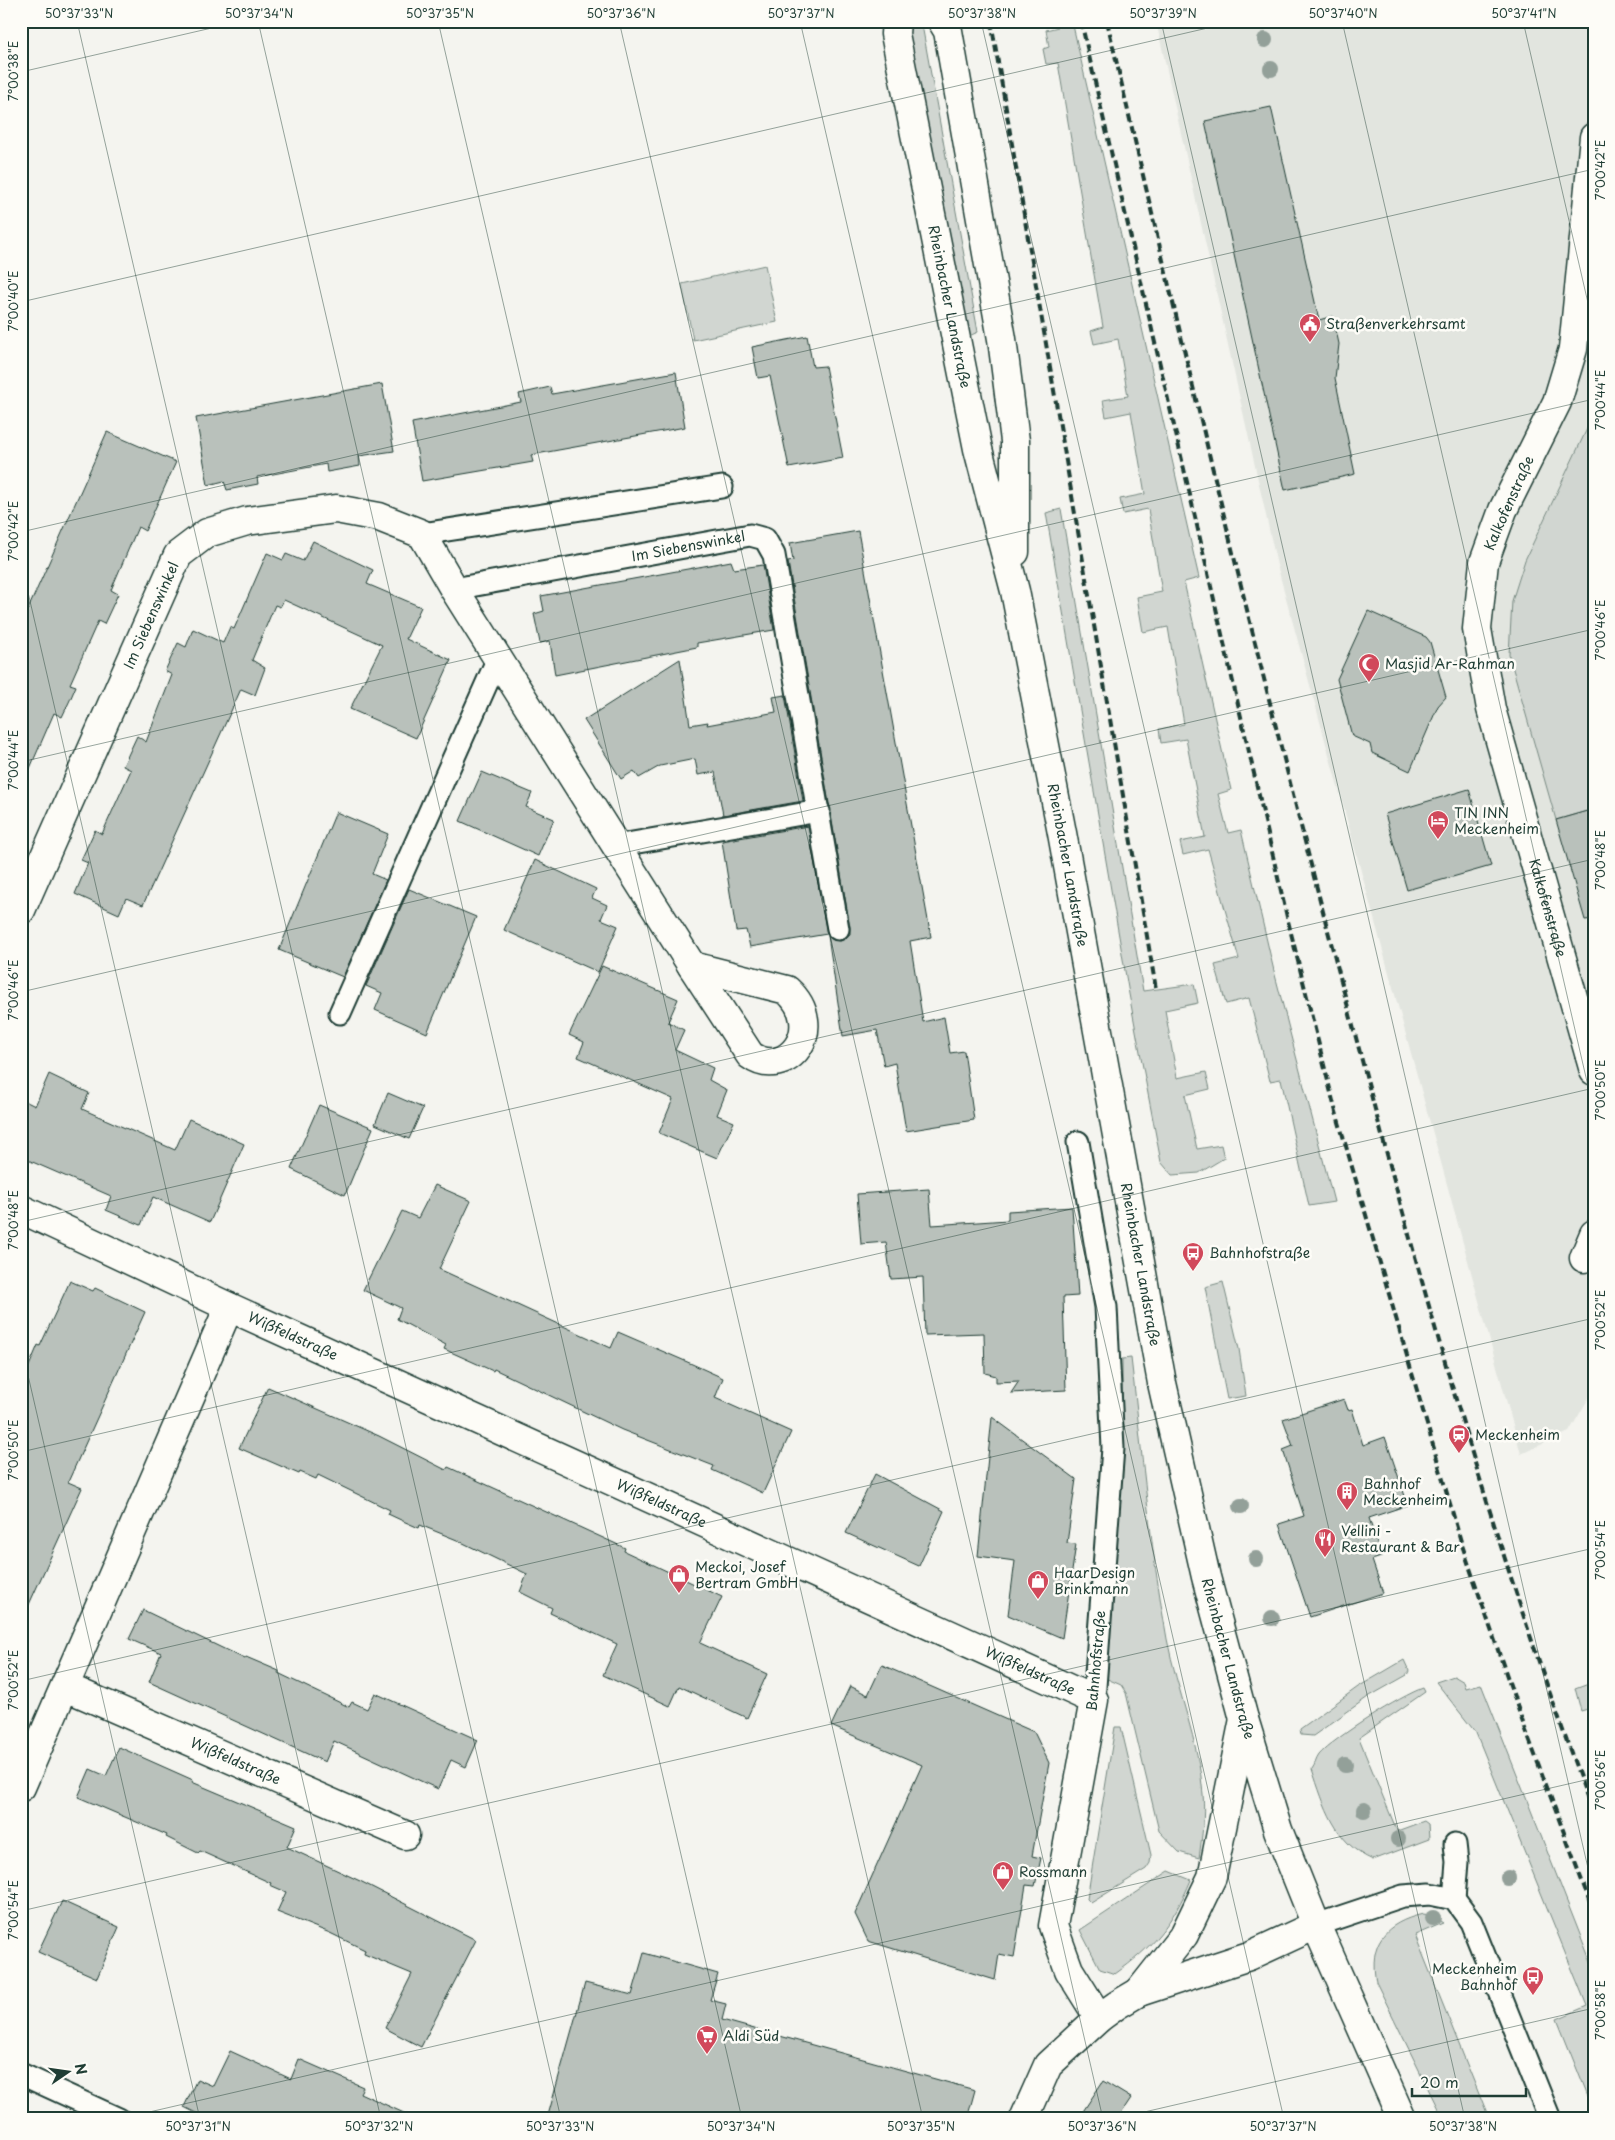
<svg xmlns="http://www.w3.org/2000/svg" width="1615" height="2140" font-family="'Playpen Sans',sans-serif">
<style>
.built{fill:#e2e5df}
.green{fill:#d1d6d1;stroke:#788a82}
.building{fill:#b9c1bb;stroke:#1f3d34}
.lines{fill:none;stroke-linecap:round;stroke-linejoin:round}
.service-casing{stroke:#1f3d34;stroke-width:25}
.minor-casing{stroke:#1f3d34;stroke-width:31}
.tertiary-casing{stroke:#1f3d34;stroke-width:31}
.secondary-casing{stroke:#1f3d34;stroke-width:31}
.service{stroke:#fdfcf7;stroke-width:21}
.minor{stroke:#fdfcf7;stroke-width:28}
.tertiary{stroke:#fdfcf7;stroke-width:28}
.secondary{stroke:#fdfcf7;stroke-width:28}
.rail{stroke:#1f3d34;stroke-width:4;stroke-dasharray:8 4;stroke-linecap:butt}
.tree{fill:#93a099}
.ticks{fill:none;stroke:#1f3d34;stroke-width:1;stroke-opacity:0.45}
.labels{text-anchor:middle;stroke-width:5;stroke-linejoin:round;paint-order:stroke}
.street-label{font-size:14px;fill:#1f3d34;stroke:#fdfcf7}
.poi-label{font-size:14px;fill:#1f3d34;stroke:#fdfcf7;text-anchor:start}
.neatline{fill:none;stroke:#1f3d34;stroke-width:2}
.ticks-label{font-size:12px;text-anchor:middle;fill:#1f3d34}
</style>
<rect width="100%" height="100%" fill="#f4f4ef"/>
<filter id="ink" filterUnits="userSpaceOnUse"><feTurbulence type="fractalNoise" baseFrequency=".02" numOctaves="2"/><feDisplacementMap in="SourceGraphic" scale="10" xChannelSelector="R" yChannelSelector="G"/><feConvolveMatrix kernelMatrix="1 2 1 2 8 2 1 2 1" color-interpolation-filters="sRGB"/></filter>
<g filter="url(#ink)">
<path class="built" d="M 1156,21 L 1594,21 L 1594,1389 L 1569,1432 L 1521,1454 L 1277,565 Z"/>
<g class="green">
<path d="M 912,21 L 922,25 L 978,332 L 969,336 L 906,27 Z"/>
<path d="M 1057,21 L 1072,21 L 1199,578 L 1184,582 L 1231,790 L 1218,794 L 1228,833 L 1241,830 L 1274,971 L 1334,1202 L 1309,1206 L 1281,1079 L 1270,1081 L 1249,998 L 1226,1004 L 1215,965 L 1239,959 L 1208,849 L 1183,855 L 1180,842 L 1205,837 L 1186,739 L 1161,743 L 1159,729 L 1184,724 L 1168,627 L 1143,632 L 1137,597 L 1162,592 L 1148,509 L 1123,514 L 1120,499 L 1145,494 L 1131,412 L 1106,417 L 1103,400 L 1128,396 L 1118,339 L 1094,344 L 1091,331 L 1103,327 L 1058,63 L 1046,64 L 1043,49 L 1049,47 L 1046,30 L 1058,27 Z"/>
<path d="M 765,265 L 777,322 L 693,340 L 682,284 Z"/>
<path d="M 1594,414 L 1594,809 L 1556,820 L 1509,655 L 1512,601 L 1525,560 Z"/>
<path d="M 1061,509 L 1143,991 L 1194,984 L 1198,1003 L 1165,1010 L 1177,1078 L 1206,1072 L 1210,1089 L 1185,1095 L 1197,1149 L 1221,1145 L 1224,1158 L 1199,1173 L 1172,1175 L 1161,1162 L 1129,994 L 1046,513 Z"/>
<path d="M 1223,1282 L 1239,1349 L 1246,1396 L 1227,1399 L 1205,1287 Z"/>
<path d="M 1131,1358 C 1142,1451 1150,1547 1167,1639 C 1177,1691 1199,1741 1203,1794 C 1205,1816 1202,1836 1199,1858 L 1179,1852 L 1159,1831 L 1126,1693 L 1121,1685 L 1105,1678 L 1123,1459 L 1122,1359 Z"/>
<path d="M 1404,1660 L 1409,1671 L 1407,1675 L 1368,1697 L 1313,1736 L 1301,1735 L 1300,1729 L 1358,1687 Z"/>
<path d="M 1454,1676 L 1464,1682 L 1466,1688 L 1481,1684 L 1594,1970 L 1594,2112 L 1557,2019 L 1587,2006 L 1476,1733 L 1436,1682 Z"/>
<path d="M 1594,1681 L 1594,1716 L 1591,1708 L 1581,1711 L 1575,1688 Z"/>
<path d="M 1423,1688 L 1425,1692 L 1359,1738 L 1397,1831 L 1424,1821 L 1428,1824 L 1429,1839 L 1373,1860 C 1335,1844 1324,1805 1312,1769 C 1315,1765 1316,1759 1319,1755 C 1332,1739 1402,1695 1423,1688 Z"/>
<path d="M 1115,1727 L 1121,1727 L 1151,1855 L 1150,1863 L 1146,1869 L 1091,1903 L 1087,1899 Z"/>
<path d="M 1169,1871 L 1191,1880 C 1173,1923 1153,1947 1115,1974 L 1100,1969 L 1080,1930 Z"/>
<path d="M 1423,1914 L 1431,1915 L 1443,1923 L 1415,1935 L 1489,2119 L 1443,2119 L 1376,1982 C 1368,1943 1385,1923 1423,1914 Z"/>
</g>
<g class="building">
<path d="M 1271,107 L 1319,320 L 1333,316 L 1339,344 L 1335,378 L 1355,474 L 1285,490 L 1205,121 Z"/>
<path d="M 807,336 L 813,367 L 825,366 L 843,458 L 789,468 L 770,376 L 758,378 L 752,347 Z"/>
<path d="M 676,372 L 685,427 L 531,455 L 533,462 L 422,481 L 412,423 L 521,402 L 519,394 L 550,387 L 552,394 Z"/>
<path d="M 382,384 L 394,451 L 359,456 L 360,466 L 327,472 L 326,464 L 257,477 L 258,484 L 227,490 L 224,481 L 208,485 L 196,418 Z"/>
<path d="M 107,432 L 176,462 L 145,531 L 138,527 L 111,590 L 118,594 L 104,624 L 98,621 L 70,684 L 76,686 L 70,700 L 62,717 L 54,713 L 21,789 L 21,625 Z"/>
<path d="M 858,531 L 931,937 L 910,941 L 923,1022 L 944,1017 L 950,1053 L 964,1051 L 974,1120 L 906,1131 L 895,1063 L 884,1066 L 877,1030 L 843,1036 L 828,936 L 833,940 L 841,941 L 850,934 L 850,927 L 788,562 L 793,561 L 790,543 Z"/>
<path d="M 313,541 L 373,570 L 367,584 L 421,607 L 406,639 L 451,660 L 416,738 L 350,709 L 382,645 L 284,600 L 280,607 L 275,605 L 252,660 L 265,668 L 255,695 L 241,689 L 143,905 L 126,898 L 119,914 L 75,894 L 88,863 L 81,860 L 95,830 L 102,834 L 131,770 L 123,766 L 137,736 L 146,742 L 172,675 L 165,671 L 178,643 L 186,647 L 193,629 L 223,643 L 230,627 L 234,629 L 267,553 L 283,560 L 286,554 L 303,561 Z"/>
<path d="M 731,561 L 734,569 L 763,565 L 774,630 L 697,643 L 697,647 L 555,675 L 550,641 L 540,643 L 534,614 L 544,611 L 541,596 Z"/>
<path d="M 1368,611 L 1426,637 L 1430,642 L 1446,697 L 1438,706 L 1410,771 L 1372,753 L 1370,744 L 1352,736 L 1337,679 Z"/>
<path d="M 680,659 L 690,725 L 708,722 L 707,725 L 776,712 L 773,697 L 785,695 L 803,801 L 723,815 L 715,772 L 698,775 L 695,759 L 660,766 L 639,778 L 634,771 L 621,779 L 584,720 Z"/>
<path d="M 482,772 L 532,793 L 526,807 L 554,819 L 538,856 L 460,821 Z"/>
<path d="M 1469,789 L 1491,866 L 1407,890 L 1385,814 Z"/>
<path d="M 1594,809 L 1594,919 L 1585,920 L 1556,820 Z"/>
<path d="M 336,812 L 388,834 L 372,874 L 386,880 L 343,977 L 279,950 Z"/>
<path d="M 808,826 L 827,934 L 750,947 L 746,930 L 736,931 L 722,841 Z"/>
<path d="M 535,860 L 596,889 L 592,898 L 607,905 L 601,919 L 618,926 L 598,972 L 504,930 Z"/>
<path d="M 409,889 L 476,917 L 427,1033 L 375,1010 L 382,993 L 366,986 Z"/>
<path d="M 602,966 L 678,999 L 668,1022 L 684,1030 L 675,1050 L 713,1068 L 709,1080 L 727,1090 L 717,1115 L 734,1122 L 717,1158 L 659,1133 L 673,1099 L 578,1057 L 584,1042 L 569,1035 Z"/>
<path d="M 49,1074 L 89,1093 L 82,1109 L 175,1150 L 189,1119 L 244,1144 L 210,1222 L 153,1197 L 141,1225 L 106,1210 L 111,1196 L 21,1157 L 21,1099 L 35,1106 Z"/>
<path d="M 388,1093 L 423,1108 L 409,1139 L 375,1124 Z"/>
<path d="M 319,1105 L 373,1128 L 345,1195 L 291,1169 Z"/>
<path d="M 435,1185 L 471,1201 L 439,1269 L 611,1348 L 618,1332 L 692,1364 L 723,1378 L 715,1398 L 791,1432 L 763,1493 L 712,1470 L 714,1466 L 622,1430 L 494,1369 L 493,1371 L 444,1349 L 446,1345 L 397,1319 L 401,1308 L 363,1290 L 402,1211 L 418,1218 Z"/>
<path d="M 929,1189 L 932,1225 L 1008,1220 L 1008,1211 L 1072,1207 L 1078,1296 L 1063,1297 L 1066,1390 L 1011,1393 L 1019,1381 L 996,1382 L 996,1376 L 985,1373 L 984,1333 L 925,1335 L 923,1277 L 891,1279 L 886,1242 L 861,1244 L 857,1194 Z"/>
<path d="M 70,1281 L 93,1291 L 95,1288 L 145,1312 L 68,1482 L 82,1488 L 21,1622 L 21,1385 L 38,1345 L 40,1346 Z"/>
<path d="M 268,1387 L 379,1436 L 446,1470 L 448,1467 L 625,1548 L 624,1551 L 722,1597 L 700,1643 L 767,1674 L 747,1718 L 679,1686 L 670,1706 L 603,1675 L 617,1644 L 550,1613 L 552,1608 L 520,1592 L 527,1574 L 457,1540 L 420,1525 L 419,1528 L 403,1521 L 388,1514 L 390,1510 L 318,1475 L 316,1479 L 300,1472 L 299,1474 L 239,1448 Z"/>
<path d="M 1344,1399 L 1348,1410 L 1352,1409 L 1363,1445 L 1385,1437 L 1408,1505 L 1369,1518 L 1381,1557 L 1372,1560 L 1383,1593 L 1310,1617 L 1279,1524 L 1304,1516 L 1283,1450 L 1293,1446 L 1283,1419 Z"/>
<path d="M 992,1417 L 1076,1479 L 1067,1543 L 1076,1544 L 1062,1638 L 1008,1615 L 1015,1561 L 978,1556 Z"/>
<path d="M 875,1474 L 944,1511 L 919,1566 L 846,1533 Z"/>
<path d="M 143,1610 L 245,1659 L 246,1657 L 279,1671 L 278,1673 L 349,1707 L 352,1702 L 367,1709 L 375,1693 L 478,1740 L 466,1767 L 451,1760 L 438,1789 L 334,1741 L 325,1762 L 149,1682 L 161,1653 L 129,1639 Z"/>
<path d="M 882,1665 L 1034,1732 L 1049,1763 L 1032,1856 L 1041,1858 L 1035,1886 L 1026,1885 L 1014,1957 L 999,1954 L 995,1980 L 868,1941 L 855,1914 L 922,1765 L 831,1726 L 850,1686 L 868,1695 Z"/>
<path d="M 119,1747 L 193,1780 L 192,1782 L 296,1826 L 287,1847 L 360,1881 L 476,1940 L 421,2047 L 385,2028 L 412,1974 L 364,1954 L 365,1950 L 330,1933 L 277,1912 L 286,1892 L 270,1885 L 271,1883 L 200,1851 L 198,1853 L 166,1837 L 167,1835 L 78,1797 L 90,1769 L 106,1776 Z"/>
<path d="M 62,1901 L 119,1927 L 97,1978 L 38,1952 Z"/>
<path d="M 644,1953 L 718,1974 L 710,2000 L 726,2004 L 722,2020 L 975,2090 L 967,2119 L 547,2119 L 585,1983 L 632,1995 Z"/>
<path d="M 230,2051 L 291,2079 L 299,2059 L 363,2087 L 360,2093 L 417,2119 L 198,2119 L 200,2115 L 184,2107 L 197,2079 L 213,2086 Z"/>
<path d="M 1103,2081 L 1131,2098 L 1117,2119 L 1078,2119 Z"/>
</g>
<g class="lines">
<g class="service-casing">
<g id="service">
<path d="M 422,534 L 722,487"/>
<path id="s1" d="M 454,589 L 750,535 L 765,539 L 774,555 L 838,929"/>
<path d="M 615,846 L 819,811"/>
<path d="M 340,1013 L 498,658"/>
<path d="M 1078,1142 L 1106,1307 L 1113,1448 L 1094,1700"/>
<path d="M 1454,1899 L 1457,1862 L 1455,1844"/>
<path d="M 1316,1925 L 1403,1896 L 1430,1894 L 1454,1899 L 1471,1922 L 1550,2119"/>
<path d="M 21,2074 L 119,2119"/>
</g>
</g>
<g class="minor-casing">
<g id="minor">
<path id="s2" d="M 1594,137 L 1573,349 L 1557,402 L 1503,510 L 1484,562 L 1477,629 L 1491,709 L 1594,1071"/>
<path id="s3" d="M 21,910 L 178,555 L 207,533 L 247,521 L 336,509 L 379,517 L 422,534 L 454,589 L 692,966"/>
<path d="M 692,966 L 787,990 C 829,1028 786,1082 750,1055 Z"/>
<path id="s4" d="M 21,1209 L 229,1307 L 1094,1700 L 1053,1926 L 1069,1970 L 1099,2018"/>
<path d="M 1584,1258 L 1594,1234"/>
<path id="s5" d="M 66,1687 L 405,1835"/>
<path d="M 21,1787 L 229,1307"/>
</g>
</g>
<g class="tertiary-casing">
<g id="tertiary">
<path d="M 1139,1992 L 1184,1935 L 1212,1877 L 1244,1719"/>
<path d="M 1024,2119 L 1048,2065 L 1099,2018 L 1117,2005 L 1139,1992 L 1249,1956 L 1316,1925"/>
</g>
</g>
<g class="secondary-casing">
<g id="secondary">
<path id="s6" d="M 896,21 L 895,34 L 978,449 L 1015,591 L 1062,833 L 1162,1383 L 1206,1577 L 1244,1719 L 1278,1830 L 1316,1925 L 1402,2119"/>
<path d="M 942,21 L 948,31 L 1002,339 L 1015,441 L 1015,552"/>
</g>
</g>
<use href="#service" class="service"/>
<use href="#minor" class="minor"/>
<use href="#tertiary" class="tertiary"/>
<use href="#secondary" class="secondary"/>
<g class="rail">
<path d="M 991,21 L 1156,989"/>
<path d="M 1081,21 L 1287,917 L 1334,1105 L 1462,1545 L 1523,1723 L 1594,1913"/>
<path d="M 1107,21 C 1184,352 1262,682 1349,1011 C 1420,1282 1495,1553 1594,1815"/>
</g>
</g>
<g class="tree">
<circle cx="1265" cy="40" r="8"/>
<circle cx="1271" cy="69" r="8"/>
<circle cx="1241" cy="1506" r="8"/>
<circle cx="1256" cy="1559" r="8"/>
<circle cx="1272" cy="1618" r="8"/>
<circle cx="1345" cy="1765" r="8"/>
<circle cx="1364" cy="1810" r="8"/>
<circle cx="1398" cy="1839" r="8"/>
<circle cx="1508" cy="1878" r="8"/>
<circle cx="1433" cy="1918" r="8"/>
</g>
</g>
<path class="ticks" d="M 77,21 L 561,2119M 258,21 L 742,2119M 438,21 L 923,2119M 619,21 L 1103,2119M 800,21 L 1284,2119M 981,21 L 1465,2119M 1161,21 L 1594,1894M 1342,21 L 1594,1112M 1523,21 L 1594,329M 21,72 L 242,21M 21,302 L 1238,21M 21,532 L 1594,169M 21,562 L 381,2119M 21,762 L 1594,399M 21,992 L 1594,629M 21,1222 L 1594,859M 21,1345 L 200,2119M 21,1452 L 1594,1088M 21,1681 L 1594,1318M 21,1911 L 1594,1548M 119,2119 L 1594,1778M 1114,2119 L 1594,2008"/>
<defs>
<g id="civic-pin" transform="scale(1.125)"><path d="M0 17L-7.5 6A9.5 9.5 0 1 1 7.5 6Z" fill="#d1495b" stroke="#fdfcf7"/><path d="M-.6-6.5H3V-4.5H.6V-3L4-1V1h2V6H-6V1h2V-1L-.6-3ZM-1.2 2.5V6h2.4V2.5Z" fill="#fff"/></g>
<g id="mosque-pin" transform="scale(1.125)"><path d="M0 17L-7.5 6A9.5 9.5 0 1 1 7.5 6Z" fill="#d1495b" stroke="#fdfcf7"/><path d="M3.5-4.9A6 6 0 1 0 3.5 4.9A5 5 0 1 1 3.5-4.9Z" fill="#fff"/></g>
<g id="hotel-pin" transform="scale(1.125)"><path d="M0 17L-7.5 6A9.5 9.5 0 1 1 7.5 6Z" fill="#d1495b" stroke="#fdfcf7"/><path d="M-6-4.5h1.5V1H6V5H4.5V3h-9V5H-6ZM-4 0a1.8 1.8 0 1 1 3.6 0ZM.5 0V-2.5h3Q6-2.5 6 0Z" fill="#fff"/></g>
<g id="bus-pin" transform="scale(1.125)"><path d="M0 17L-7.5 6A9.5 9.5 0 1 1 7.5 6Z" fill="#d1495b" stroke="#fdfcf7"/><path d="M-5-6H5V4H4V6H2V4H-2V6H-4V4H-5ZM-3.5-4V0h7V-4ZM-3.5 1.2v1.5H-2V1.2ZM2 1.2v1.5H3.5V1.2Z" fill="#fff"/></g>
<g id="station-pin" transform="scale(1.125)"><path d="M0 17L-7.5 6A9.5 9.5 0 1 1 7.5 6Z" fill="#d1495b" stroke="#fdfcf7"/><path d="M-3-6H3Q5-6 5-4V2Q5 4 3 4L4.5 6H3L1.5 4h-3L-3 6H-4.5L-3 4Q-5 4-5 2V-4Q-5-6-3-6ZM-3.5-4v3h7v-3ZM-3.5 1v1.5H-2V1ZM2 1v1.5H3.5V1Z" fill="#fff"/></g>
<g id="building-pin" transform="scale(1.125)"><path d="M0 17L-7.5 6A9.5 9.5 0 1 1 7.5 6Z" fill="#d1495b" stroke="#fdfcf7"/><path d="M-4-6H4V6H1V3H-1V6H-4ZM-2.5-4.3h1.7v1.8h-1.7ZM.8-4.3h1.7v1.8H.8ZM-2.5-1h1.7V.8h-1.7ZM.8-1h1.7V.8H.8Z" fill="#fff"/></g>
<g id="restaurant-pin" transform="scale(1.125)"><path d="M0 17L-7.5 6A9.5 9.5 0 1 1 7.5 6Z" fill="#d1495b" stroke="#fdfcf7"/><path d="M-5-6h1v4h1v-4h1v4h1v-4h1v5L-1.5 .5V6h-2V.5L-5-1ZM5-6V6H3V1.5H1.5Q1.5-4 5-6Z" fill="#fff"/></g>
<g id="shop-pin" transform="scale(1.125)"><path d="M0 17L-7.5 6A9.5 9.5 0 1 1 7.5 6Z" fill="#d1495b" stroke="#fdfcf7"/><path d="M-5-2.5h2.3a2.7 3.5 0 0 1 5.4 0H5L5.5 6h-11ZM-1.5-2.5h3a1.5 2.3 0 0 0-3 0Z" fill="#fff"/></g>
<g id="supermarket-pin" transform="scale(1.125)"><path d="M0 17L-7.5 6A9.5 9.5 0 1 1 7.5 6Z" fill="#d1495b" stroke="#fdfcf7"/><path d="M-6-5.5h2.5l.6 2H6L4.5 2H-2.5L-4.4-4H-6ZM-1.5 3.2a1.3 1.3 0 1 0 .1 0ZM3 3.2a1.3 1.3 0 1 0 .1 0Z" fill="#fff"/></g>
</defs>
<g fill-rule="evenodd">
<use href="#civic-pin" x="1310" y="324"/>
<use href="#mosque-pin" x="1369" y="664"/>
<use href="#hotel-pin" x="1438" y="821"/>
<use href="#bus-pin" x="1193" y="1253"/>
<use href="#station-pin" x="1459" y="1435"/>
<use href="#building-pin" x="1347" y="1492"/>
<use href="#restaurant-pin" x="1325" y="1539"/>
<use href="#shop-pin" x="679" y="1575"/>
<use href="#shop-pin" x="1038" y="1581"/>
<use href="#shop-pin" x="1003" y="1872"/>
<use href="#bus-pin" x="1533" y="1977"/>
<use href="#supermarket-pin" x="707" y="2036"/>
</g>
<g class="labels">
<g class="street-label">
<text dy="5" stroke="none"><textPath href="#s6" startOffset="291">Rheinbacher Landstraße</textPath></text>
<text transform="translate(1509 503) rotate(-66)" y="5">Kalkofenstraße</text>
<text dy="5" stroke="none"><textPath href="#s1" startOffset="238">Im Siebenswinkel</textPath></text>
<text dy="5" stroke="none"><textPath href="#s3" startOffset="322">Im Siebenswinkel</textPath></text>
<text dy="5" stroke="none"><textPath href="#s6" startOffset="862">Rheinbacher Landstraße</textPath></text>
<text dy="5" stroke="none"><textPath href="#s2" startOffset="800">Kalkofenstraße</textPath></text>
<text dy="5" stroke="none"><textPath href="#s6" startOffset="1268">Rheinbacher Landstraße</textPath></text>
<text dy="5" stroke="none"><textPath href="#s4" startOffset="300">Wißfeldstraße</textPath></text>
<text dy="5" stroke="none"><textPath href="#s4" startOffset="705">Wißfeldstraße</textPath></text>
<text dy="5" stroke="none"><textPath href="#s6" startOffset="1672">Rheinbacher Landstraße</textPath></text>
<text transform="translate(1096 1661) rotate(-85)" y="5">Bahnhofstraße</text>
<text dy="5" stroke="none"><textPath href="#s4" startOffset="1110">Wißfeldstraße</textPath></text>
<text dy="5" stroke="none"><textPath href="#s5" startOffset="185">Wißfeldstraße</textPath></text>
</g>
<g class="poi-label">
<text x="1326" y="329">Straßenverkehrsamt</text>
<text x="1385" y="669">Masjid Ar-Rahman</text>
<text x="1454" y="818">TIN INN<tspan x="1454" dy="16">Meckenheim</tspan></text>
<text x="1209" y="1258">Bahnhofstraße</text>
<text x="1475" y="1440">Meckenheim</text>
<text x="1363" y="1489">Bahnhof<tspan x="1363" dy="16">Meckenheim</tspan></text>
<text x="1341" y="1536">Vellini -<tspan x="1341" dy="16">Restaurant &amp; Bar</tspan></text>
<text x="695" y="1572">Meckoi, Josef<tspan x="695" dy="16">Bertram GmbH</tspan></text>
<text x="1054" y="1578">HaarDesign<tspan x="1054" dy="16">Brinkmann</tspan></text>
<text x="1019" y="1877">Rossmann</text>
<text x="1517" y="1974" text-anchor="end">Meckenheim<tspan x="1517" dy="16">Bahnhof</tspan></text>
<text x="723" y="2041">Aldi Süd</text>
</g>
</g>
<rect width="1615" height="2140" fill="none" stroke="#fdfcf7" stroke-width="55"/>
<g transform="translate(68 2072) rotate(77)" stroke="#fdfcf7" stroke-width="4" paint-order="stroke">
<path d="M0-4L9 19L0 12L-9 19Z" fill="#1f3d34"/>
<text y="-8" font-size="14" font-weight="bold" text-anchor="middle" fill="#1f3d34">N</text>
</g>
<path d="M1412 2088v8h114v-8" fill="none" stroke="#1f3d34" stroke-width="2.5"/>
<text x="1420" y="2088" font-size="15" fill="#1f3d34" stroke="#fdfcf7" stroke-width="4" paint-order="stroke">20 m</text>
<rect x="28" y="28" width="1560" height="2084" class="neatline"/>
<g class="ticks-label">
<text x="79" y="18">50°37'33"N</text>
<text x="259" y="18">50°37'34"N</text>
<text x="440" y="18">50°37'35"N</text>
<text x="621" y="18">50°37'36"N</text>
<text x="801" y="18">50°37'37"N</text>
<text x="982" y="18">50°37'38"N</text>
<text x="1163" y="18">50°37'39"N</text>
<text x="1343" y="18">50°37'40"N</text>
<text x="1524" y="18">50°37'41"N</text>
<text transform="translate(14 71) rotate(-90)" y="4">7°00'38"E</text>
<text transform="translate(1601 170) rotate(-90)" y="4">7°00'42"E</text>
<text transform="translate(14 301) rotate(-90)" y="4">7°00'40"E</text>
<text transform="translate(1601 400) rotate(-90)" y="4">7°00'44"E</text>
<text transform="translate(14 531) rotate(-90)" y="4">7°00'42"E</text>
<text transform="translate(1601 630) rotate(-90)" y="4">7°00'46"E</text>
<text transform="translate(14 760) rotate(-90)" y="4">7°00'44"E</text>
<text transform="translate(1601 860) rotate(-90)" y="4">7°00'48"E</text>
<text transform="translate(14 990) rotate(-90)" y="4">7°00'46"E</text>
<text transform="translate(1601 1090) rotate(-90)" y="4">7°00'50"E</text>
<text transform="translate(14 1220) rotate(-90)" y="4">7°00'48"E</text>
<text transform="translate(1601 1320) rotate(-90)" y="4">7°00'52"E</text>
<text transform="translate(14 1450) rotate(-90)" y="4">7°00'50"E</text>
<text transform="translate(1601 1550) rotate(-90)" y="4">7°00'54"E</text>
<text transform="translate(14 1680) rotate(-90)" y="4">7°00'52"E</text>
<text transform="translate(1601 1780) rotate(-90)" y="4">7°00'56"E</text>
<text transform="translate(14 1910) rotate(-90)" y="4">7°00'54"E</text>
<text transform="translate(1601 2010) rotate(-90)" y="4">7°00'58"E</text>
<text x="198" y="2131">50°37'31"N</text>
<text x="379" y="2131">50°37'32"N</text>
<text x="560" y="2131">50°37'33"N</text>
<text x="741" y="2131">50°37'34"N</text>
<text x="921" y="2131">50°37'35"N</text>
<text x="1102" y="2131">50°37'36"N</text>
<text x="1283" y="2131">50°37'37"N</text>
<text x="1463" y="2131">50°37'38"N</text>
</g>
</svg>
